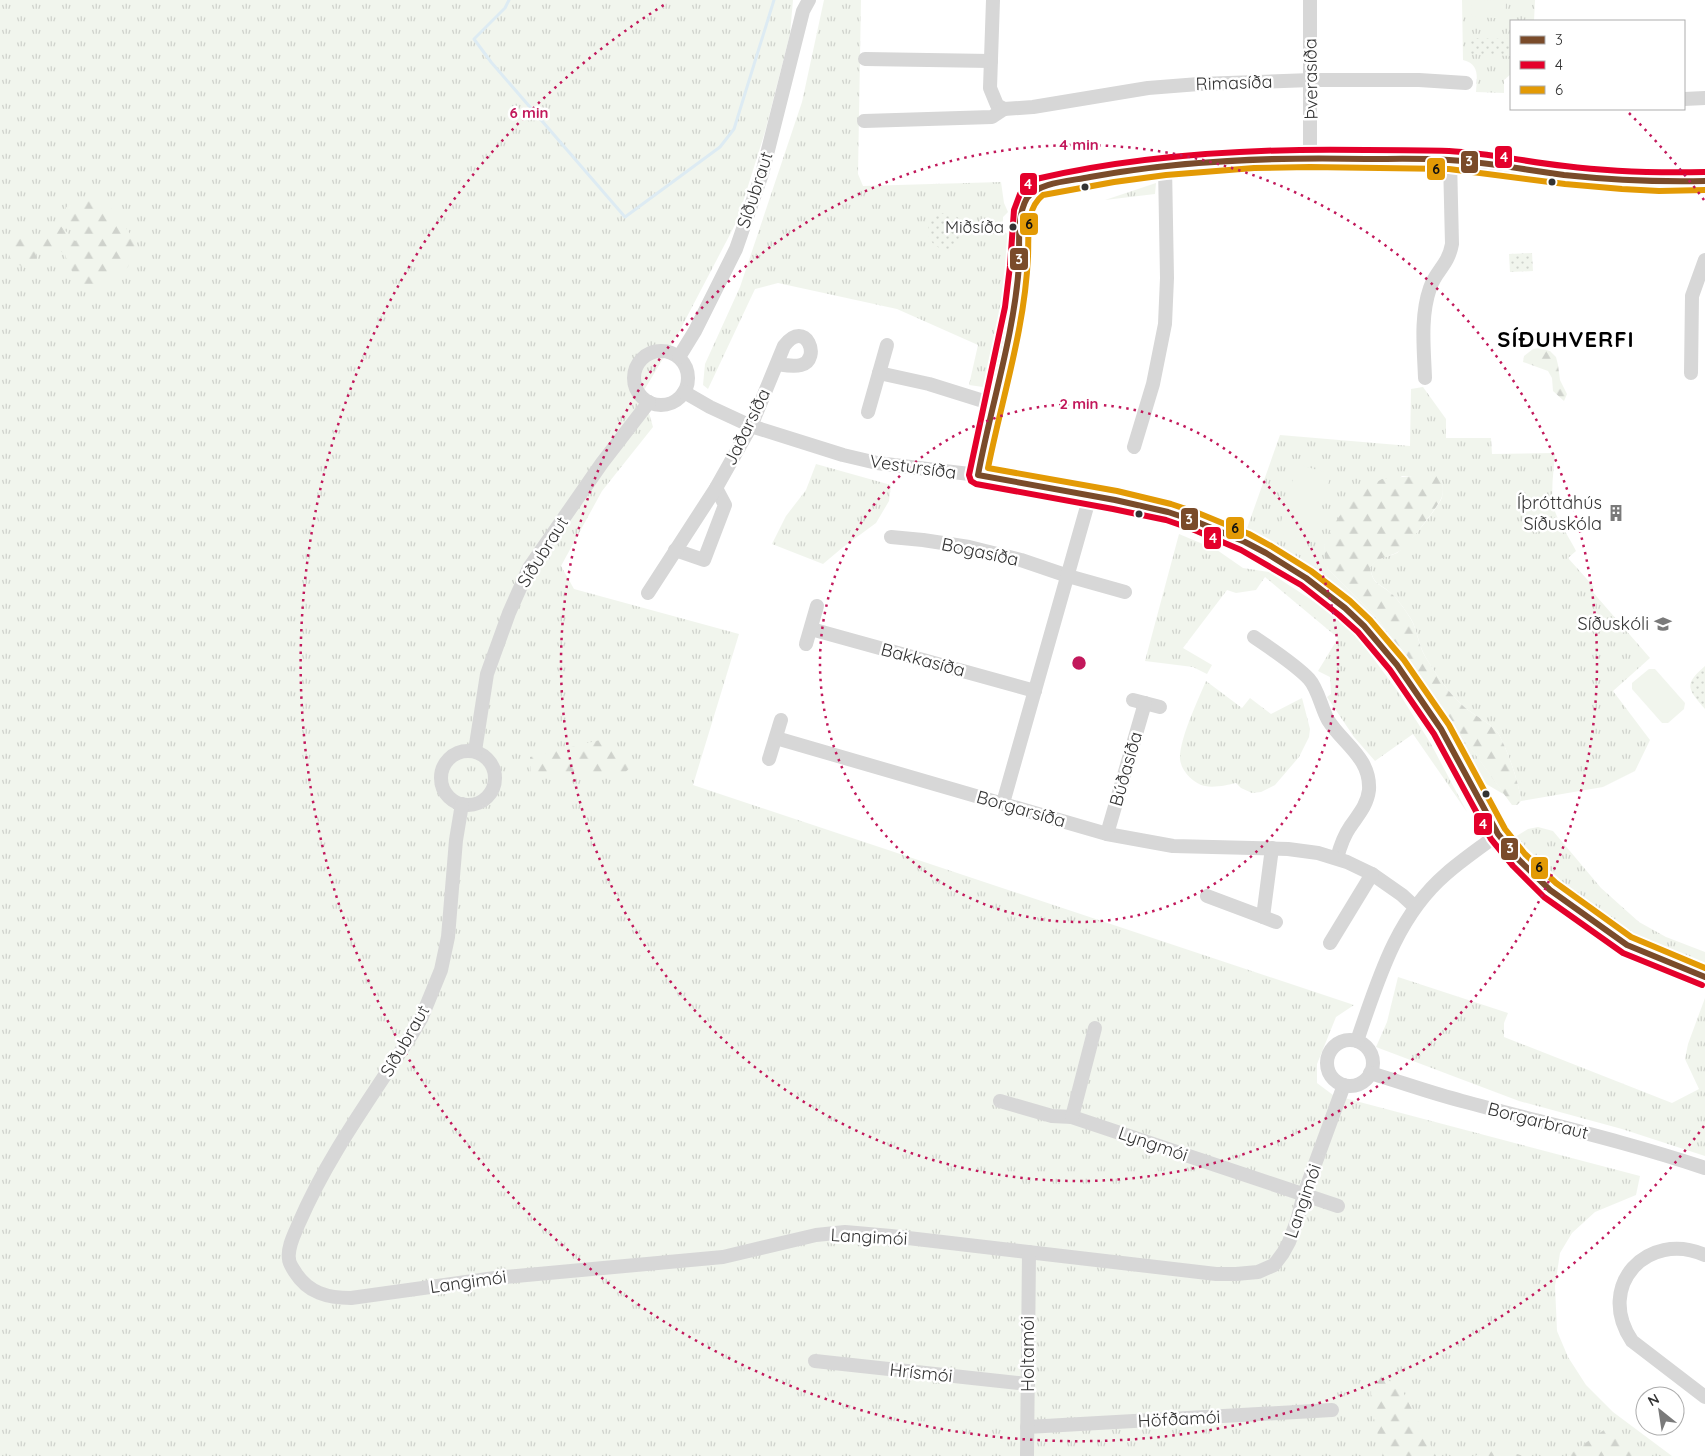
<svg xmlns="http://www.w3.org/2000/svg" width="1705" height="1456" font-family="Quicksand,sans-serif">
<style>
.grass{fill:url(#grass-tufts)}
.forest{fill:url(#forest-firs)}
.park{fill:url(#park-dots)}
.pitch{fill:#f1f5ed}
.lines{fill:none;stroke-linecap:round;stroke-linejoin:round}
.stream{stroke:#ddebf3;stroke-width:3}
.minor{stroke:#d7d7d7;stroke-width:14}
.bus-1-casing{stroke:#fff;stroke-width:10}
.bus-2-casing{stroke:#fff;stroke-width:10}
.bus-3-casing{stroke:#fff;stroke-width:10}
.bus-1{stroke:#7a4b2a;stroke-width:6}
.bus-2{stroke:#e4002b;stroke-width:6}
.bus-3{stroke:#e39a05;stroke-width:6}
.ring{fill:none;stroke:#c2185b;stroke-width:2.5;stroke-dasharray:2.5 5}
.bus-dot{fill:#333;stroke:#fff;stroke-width:2}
.labels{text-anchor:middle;stroke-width:5;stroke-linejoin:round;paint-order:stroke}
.bus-label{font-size:17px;fill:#333;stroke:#fff;text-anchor:end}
.street-label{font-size:18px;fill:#333;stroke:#fff}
.poi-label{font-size:18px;fill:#333;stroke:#fff;text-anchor:end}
.district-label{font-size:22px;font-weight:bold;letter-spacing:1px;fill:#000;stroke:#fff}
.centre{fill:#c2185b;stroke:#fff;stroke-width:2.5}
.ring-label{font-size:15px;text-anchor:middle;font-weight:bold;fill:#c2185b;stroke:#fff;stroke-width:5;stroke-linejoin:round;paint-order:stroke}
.line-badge{stroke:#fff;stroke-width:2}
.badge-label{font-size:14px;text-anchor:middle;font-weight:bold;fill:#fff}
.pale-badge-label{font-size:14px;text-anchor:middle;font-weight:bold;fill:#111}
</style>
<defs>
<pattern id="grass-tufts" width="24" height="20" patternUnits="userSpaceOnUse" patternTransform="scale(1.25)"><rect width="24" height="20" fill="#f1f5ed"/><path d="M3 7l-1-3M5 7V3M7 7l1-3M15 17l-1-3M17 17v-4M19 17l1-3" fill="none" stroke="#cfd2cc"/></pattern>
<pattern id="forest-firs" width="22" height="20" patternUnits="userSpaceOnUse" patternTransform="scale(1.25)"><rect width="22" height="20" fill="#f1f5ed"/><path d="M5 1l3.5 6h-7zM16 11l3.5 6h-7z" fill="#cfd2cc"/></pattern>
<pattern id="park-dots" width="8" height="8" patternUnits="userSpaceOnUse" patternTransform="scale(1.25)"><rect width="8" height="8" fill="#f1f5ed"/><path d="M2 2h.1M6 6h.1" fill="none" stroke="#cfd2cc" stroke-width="1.8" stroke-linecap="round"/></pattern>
</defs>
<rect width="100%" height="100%" fill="#fff"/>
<g class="grass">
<path d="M 0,0 L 793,0 L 790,34 L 765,132 L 737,221 L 679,332 L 643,392 L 653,427 L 602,491 L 561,566 L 574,589 L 739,634 L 693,785 L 1354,1005 L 1336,1017 L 1317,1064 L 1317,1083 L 1333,1095 L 1640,1176 L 1636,1195 L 1595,1212 L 1572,1233 L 1560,1253 L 1555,1286 L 1557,1331 L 1568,1357 L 1586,1385 L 1613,1412 L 1672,1456 L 0,1456 Z"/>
<path d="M 824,0 L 861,0 L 858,174 L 863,186 L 1001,182 L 1004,203 L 1008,212 L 1003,217 L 1003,231 L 1008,234 L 1005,292 L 999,329 L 983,387 L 969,385 L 978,345 L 897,309 L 778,283 L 755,289 L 708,389 L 703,385 L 705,364 L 740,287 L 802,102 Z"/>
<path d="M 1462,0 L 1535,0 L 1534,21 L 1511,21 L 1511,74 L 1504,80 L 1504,93 L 1476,92 C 1477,77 1480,64 1463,60 Z"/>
<path d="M 1156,183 L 1155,194 L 1105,200 Z"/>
<path d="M 1423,387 L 1446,419 L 1446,438 L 1491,438 L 1492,454 L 1555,453 C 1554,470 1550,492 1554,508 C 1557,521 1570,538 1576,551 L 1568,558 L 1594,587 L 1591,590 L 1650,658 L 1613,691 L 1650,740 L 1635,771 L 1603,787 L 1521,801 C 1520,785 1506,746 1498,733 C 1490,722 1471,714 1461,704 C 1448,692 1436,674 1426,658 C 1417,643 1418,627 1407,613 C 1403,607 1398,600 1393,595 C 1381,583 1373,586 1370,567 C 1379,556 1386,558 1397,553 C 1405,548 1440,506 1442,497 C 1443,492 1442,486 1442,481 L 1413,476 L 1402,476 L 1324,545 L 1328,569 L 1377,618 L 1505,795 L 1481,781 L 1466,762 L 1375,629 L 1315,576 L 1245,534 L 1280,435 L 1410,446 L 1411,389 Z"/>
<path d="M 816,464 L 891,485 L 889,501 L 876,523 L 842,548 L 823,564 L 772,544 L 786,516 L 806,490 Z"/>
<path d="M 1179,534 L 1217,550 L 1243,568 L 1269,572 L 1327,610 L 1353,631 L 1399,693 L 1431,744 L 1467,812 L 1413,734 L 1375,761 L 1354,737 L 1327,697 L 1331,694 L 1330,677 L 1318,671 L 1338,638 L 1265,577 L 1256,590 L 1236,593 L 1227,590 L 1183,648 L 1212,665 L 1207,674 L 1193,667 L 1145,661 Z"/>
<path d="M 1206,681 L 1242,708 L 1250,698 L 1271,714 L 1302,698 L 1310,729 L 1309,737 L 1299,757 L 1275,785 L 1261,792 L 1252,793 L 1241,788 L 1236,783 C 1228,785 1214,788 1205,786 C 1194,784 1181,771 1180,759 C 1179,740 1198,700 1206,681 Z"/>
<path d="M 1538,827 L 1553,831 L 1601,888 L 1639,922 L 1666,937 L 1705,952 L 1705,970 C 1680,960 1655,950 1632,936 C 1588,910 1552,872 1515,837 L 1528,829 Z"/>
<path d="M 1398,977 L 1508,1013 L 1504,1023 L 1504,1037 L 1672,1103 L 1699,1089 L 1685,1059 L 1688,1044 L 1705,998 L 1705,1156 L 1622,1129 L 1519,1101 L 1376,1047 L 1387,1022 Z"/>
</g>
<g class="forest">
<path d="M 90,196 L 109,205 L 136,242 L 128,267 L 94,292 C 78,283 70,272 65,254 L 55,248 L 47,255 L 41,251 L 46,235 L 60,225 L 75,241 L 80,238 L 63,211 L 73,200 Z"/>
<path d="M 28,233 L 37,241 L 36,262 L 28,269 L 10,261 L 9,251 L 23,235 Z"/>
<path d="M 1539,348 L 1550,351 L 1556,357 L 1558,365 L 1560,380 L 1567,394 L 1564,401 L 1553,391 L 1552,378 L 1548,371 L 1523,362 L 1524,356 L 1533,349 Z"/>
<path d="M 1433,474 L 1440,477 C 1443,483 1444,493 1441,499 C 1438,506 1408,545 1403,549 C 1392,557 1379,556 1370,567 C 1373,587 1381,583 1393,595 C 1398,600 1403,607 1407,613 C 1418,627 1417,644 1426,658 C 1436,674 1448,692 1461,704 C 1471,714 1490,722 1498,733 C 1506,746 1520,785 1521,801 L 1517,805 L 1512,805 L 1509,801 L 1377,618 L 1328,569 L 1325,560 L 1324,545 L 1332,527 L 1350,501 L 1362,490 L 1382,479 Z"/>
<path d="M 600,740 L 626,750 L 631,767 L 621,776 L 543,776 L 531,772 L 530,757 Z"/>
<path d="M 1378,1374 L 1401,1388 L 1436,1456 L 1382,1456 L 1383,1453 C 1378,1437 1368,1400 1372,1384 C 1373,1381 1376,1377 1378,1374 Z"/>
<path d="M 1611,1425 L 1652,1456 L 1567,1456 Z"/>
<path d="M 1495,1446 L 1523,1456 L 1475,1456 Z"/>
</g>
<g class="park">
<path d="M 1470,38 L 1511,39 L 1511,56 L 1470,54 Z"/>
<circle cx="946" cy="231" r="18"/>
<path d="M 1532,253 L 1533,271 L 1510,272 L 1509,254 Z"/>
<path d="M 1705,666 L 1705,709 C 1688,689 1683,685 1705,666 Z"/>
</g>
<g class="pitch">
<path d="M 1472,0 L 1506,1 L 1505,19 L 1471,16 Z"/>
<path d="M 1297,464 L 1331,474 L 1312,542 L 1278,533 Z"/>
<path d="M 1649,669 L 1655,669 L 1685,703 L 1684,709 L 1668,723 L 1662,723 L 1632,689 L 1632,683 Z"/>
</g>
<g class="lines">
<path class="stream" d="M 509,0 L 505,8 L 474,39 L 491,62 L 625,217 L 720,147 L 734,129 L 774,0"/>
<g class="minor">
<path d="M 993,0 L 990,88 L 997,105 L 1004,109 L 1033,107 L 1148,88 L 1199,84 L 1311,80 L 1419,80 L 1466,83"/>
<path d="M 1310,0 L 1310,158"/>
<path d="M 865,59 L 991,61"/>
<path d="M 1684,99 L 1705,98"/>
<path d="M 864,121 L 992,117 L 1004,109"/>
<circle cx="661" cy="378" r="27"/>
<path d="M 679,357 L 695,331 L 736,249 L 762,174 L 803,11 L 809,0"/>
<path d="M 879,373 L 929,384 L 993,404"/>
<path d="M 1691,373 L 1692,296 L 1705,260"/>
<path d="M 1425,378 C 1424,349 1420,317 1430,288 C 1436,270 1448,266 1452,244 L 1450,160"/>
<path d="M 684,392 L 710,407 L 751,426 L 843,455 L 877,463 L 978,475 L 1015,481 L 1142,505 L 1195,521 L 1220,531 L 1266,553 L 1306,578 L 1325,592 L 1364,626 L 1381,645 L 1413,686 L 1441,729 L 1498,834 L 1522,863 L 1550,890 L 1627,945 L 1705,977"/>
<path d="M 868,412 L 887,345"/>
<path d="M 1134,447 L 1153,384 L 1165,324 L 1167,278 L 1165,166"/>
<path d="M 978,475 C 982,454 986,432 991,411 C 1004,356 1019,302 1020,245 C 1021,223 1018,200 1039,187 L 1113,173 L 1165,166 L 1254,159 L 1310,158 L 1450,160 L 1566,175 L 1623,180 L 1659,182 L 1705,181"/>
<path d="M 891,537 L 923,540 L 969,547 L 1021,560 L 1068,576 L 1125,592"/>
<path d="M 675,550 L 704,560 L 725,505 L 716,488"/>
<path d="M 648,593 L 716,488 L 751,426 L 784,346 C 806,317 822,360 801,365 C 793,367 784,365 777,364"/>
<path d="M 811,629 L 1035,691"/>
<path d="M 1254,637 C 1270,648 1296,665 1309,679 C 1318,689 1321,707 1328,720 C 1343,744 1371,758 1369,790 C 1367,806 1358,815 1350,827 C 1343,837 1340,847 1337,858"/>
<path d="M 806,644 L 817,606"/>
<path d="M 1133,700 L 1160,707"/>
<path d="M 776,738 L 1107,834 L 1173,846 L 1288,849 L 1318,853 L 1347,862 L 1372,874 L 1402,895 L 1415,907"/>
<circle cx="468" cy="778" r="27"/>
<path d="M 475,751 L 487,674 L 509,613 L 529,568 L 602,463 L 649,402"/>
<path d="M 769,759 L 781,720"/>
<path d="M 1003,803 L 1090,496"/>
<path d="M 462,804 L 456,840 L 448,937 L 441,970 L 421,1019 L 412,1034 C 373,1095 328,1155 299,1223 C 295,1233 287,1247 289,1259 C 289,1263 293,1269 295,1272 C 308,1293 328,1298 351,1298 L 495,1278 L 723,1257 L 816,1235 L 845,1232 L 891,1236 L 1216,1274 L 1236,1274 L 1258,1272 L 1274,1265 L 1283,1253 L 1289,1242 L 1297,1221 L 1304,1194 L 1344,1085"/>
<path d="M 1107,834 L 1145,703"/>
<path d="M 1207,896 L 1263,917 L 1272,848"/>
<path d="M 1263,917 L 1276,922"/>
<path d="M 1330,943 L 1372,874"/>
<circle cx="1350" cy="1063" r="23"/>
<path d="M 1357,1041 C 1378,980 1396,917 1446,874 C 1462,860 1480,848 1498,834"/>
<path d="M 1370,1073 C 1401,1082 1431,1093 1462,1101 C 1543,1123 1625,1141 1705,1168"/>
<path d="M 1000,1101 L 1052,1116 L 1072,1117 L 1338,1206"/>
<path d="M 1072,1117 L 1095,1028"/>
<path d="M 1705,1255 C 1647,1230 1595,1286 1632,1341 L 1705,1397"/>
<path d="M 815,1361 L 1028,1384"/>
<path d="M 1027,1427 L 1332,1410"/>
<path d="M 1027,1456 L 1029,1252"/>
</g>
<g class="bus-1-casing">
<path id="bus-1" d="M 1705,181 C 1658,182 1611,180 1564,175 C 1526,170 1487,162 1449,160 C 1421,158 1393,159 1366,159 C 1273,157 1181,160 1090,177 C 1071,181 1038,182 1027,198 C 1016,217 1020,245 1019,265 C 1014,336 991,405 978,475 L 1115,500 L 1168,512 L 1195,521 L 1245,542 L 1266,553 L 1306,578 L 1345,608 L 1364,626 L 1397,665 L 1441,729 L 1498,834 L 1519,860 L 1550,890 L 1627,945 L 1705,977"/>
</g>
<g class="bus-2-casing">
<path id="bus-2" d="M 1702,985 L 1623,953 L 1544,897 L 1513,866 L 1491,839 L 1434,734 L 1390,670 L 1358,632 L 1339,615 L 1301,585 L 1241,550 L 1192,529 L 1166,520 L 1113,509 L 976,484 L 971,481 L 969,475 L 1005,307 L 1010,266 L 1014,210 L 1020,194 L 1026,186 L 1036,179 C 1144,154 1255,148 1366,150 C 1394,150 1422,150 1449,151 C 1488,153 1527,162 1565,166 C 1612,172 1658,173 1705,172"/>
</g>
<g class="bus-3-casing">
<path id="bus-3" d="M 1705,190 L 1659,191 L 1622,189 L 1565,184 L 1449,169 L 1310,167 L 1254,168 L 1166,175 L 1114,182 L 1043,195 C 1025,209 1029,236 1028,256 C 1025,328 1002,398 988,468 L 1117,491 L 1171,504 L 1198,513 L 1249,534 L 1271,546 L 1311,571 L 1350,601 L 1370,620 L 1404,660 L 1449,725 L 1505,829 L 1525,854 L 1556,883 L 1631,937 L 1705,968"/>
</g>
<use href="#bus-1" class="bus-1"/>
<use href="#bus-2" class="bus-2"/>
<use href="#bus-3" class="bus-3"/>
</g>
<g class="ring">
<circle cx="1079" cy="663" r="259"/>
<circle cx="1079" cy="663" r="518"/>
<path d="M1704 1126A778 778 0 1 1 667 3M1629 113A778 778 0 0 1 1704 200"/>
</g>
<defs>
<g id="building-bare" transform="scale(1.35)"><path d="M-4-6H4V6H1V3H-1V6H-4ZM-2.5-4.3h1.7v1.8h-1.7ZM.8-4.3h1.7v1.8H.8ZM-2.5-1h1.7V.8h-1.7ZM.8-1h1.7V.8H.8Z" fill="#7a7a7a" stroke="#fff" stroke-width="2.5" paint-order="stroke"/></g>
<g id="school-bare" transform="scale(1.35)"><path d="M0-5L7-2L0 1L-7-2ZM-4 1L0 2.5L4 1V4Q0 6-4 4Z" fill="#7a7a7a" stroke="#fff" stroke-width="2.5" paint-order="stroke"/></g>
</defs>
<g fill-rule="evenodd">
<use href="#building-bare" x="1616" y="513"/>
<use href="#school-bare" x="1663" y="624"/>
</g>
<g class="bus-dot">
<circle cx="1552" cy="182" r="4.5"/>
<circle cx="1085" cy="187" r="4.5"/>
<circle cx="1013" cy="227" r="4.5"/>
<circle cx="1139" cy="514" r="4.5"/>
<circle cx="1486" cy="794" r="4.5"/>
</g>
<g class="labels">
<g class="bus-label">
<text x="1004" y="233">Miðsíða</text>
</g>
<g class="street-label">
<text transform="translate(1311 79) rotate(-91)" y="6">Þverasíða</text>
<text transform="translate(1234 83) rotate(-2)" y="6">Rimasíða</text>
<text transform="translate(755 190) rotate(-72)" y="6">Síðubraut</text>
<text transform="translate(747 427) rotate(-64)" y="6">Jaðarsíða</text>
<text transform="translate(913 467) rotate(8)" y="6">Vestursíða</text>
<text transform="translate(543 552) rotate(-58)" y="6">Síðubraut</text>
<text transform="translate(980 552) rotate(12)" y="6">Bogasíða</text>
<text transform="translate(923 660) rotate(15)" y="6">Bakkasíða</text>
<text transform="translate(1126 769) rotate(-74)" y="6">Búðasíða</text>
<text transform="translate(1021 809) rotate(16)" y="6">Borgarsíða</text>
<text transform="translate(405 1041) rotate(-60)" y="6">Síðubraut</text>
<text transform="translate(1538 1121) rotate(14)" y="6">Borgarbraut</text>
<text transform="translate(1153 1144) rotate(19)" y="6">Lyngmói</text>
<text transform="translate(1303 1201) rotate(-71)" y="6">Langimói</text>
<text transform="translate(869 1237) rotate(3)" y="6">Langimói</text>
<text transform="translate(468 1282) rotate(-8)" y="6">Langimói</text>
<text transform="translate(1028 1354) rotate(-90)" y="6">Holtamói</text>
<text transform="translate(921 1373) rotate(6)" y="6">Hrísmói</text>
<text transform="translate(1179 1419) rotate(-3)" y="6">Höfðamói</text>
</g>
<g class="poi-label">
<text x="1602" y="509">Íþróttahús<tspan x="1602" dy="21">Síðuskóla</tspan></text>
<text x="1649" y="630">Síðuskóli</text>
</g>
<g class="district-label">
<text x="1566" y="347">SÍÐUHVERFI</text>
</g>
</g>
<circle cx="1079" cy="663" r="8" class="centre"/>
<g class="ring-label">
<text x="529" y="118">6 min</text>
<text x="1079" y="150">4 min</text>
<text x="1079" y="409">2 min</text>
</g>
<g class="line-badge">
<rect x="1494" y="145" width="19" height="24" rx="5" fill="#e4002b"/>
<rect x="1460" y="150" width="19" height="24" rx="5" fill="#7a4b2a"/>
<rect x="1426" y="157" width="20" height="24" rx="5" fill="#e39a05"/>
<rect x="1019" y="172" width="19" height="24" rx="5" fill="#e4002b"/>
<rect x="1019" y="212" width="20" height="24" rx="5" fill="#e39a05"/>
<rect x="1009" y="247" width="20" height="24" rx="5" fill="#7a4b2a"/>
<rect x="1180" y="507" width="19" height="24" rx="5" fill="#7a4b2a"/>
<rect x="1225" y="516" width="20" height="24" rx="5" fill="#e39a05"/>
<rect x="1203" y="526" width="19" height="24" rx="5" fill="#e4002b"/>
<rect x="1473" y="812" width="20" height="24" rx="5" fill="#e4002b"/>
<rect x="1500" y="837" width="19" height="24" rx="5" fill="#7a4b2a"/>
<rect x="1530" y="856" width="19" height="24" rx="5" fill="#e39a05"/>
</g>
<g class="badge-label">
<text x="1504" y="162">4</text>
<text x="1469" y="166">3</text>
<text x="1028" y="189">4</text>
<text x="1019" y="264">3</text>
<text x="1189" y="524">3</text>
<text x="1213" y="543">4</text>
<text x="1483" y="829">4</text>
<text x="1510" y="853">3</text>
</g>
<g class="pale-badge-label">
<text x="1436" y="174">6</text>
<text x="1029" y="229">6</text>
<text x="1235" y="533">6</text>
<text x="1539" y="872">6</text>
</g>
<rect x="1510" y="20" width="175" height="90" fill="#ffffff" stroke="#adadad"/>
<rect x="1520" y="36" width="25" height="8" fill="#7a4b2a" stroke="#adadad"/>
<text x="1555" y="45" font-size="15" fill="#333333">3</text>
<rect x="1520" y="61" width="25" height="8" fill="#e4002b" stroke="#adadad"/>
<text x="1555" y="70" font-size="15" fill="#333333">4</text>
<rect x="1520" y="86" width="25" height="8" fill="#e39a05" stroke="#adadad"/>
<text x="1555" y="95" font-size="15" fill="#333333">6</text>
<g transform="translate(1660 1411) rotate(330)"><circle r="24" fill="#ffffff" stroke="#adadad"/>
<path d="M0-4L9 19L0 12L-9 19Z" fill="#7a7a7a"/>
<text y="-8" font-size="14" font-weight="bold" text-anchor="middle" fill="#333333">N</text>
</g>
</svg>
